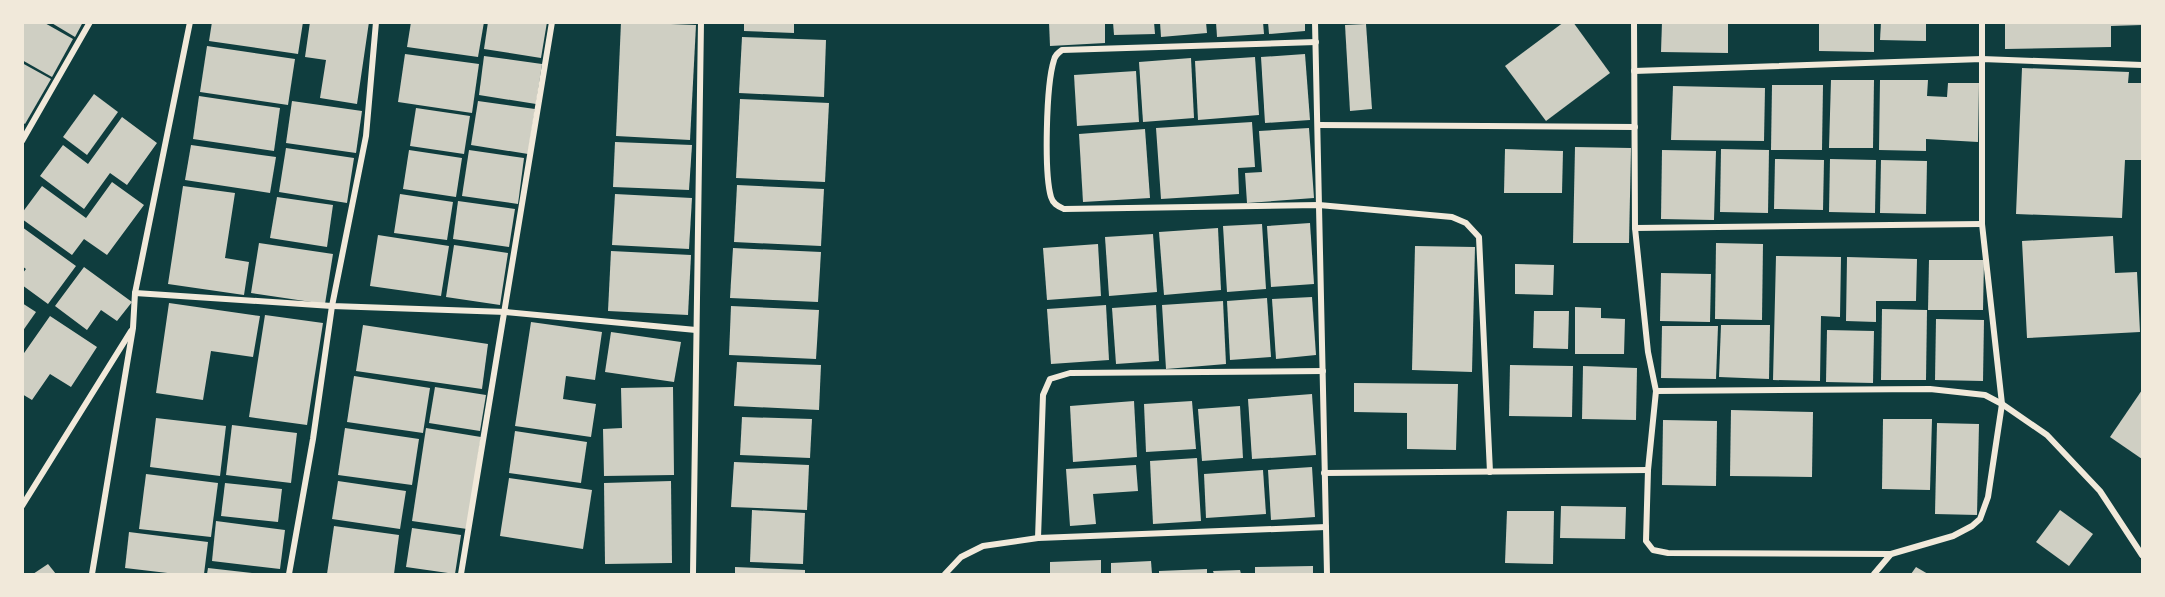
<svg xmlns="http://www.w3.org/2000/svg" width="2165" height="597" font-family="'Fira Sans',sans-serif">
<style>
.building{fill:#cfcfc3}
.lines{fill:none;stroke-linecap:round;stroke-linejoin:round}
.minor{stroke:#f1e9da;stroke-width:6}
</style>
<rect width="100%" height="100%" fill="#0f3d3e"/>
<g class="building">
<path d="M 22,22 L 43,22 L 73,39 L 52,77 L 22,60 Z"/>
<path d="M 50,22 L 83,22 L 75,37 Z"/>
<path d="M 212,22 L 303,22 L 298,54 L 209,41 Z"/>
<path d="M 310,22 L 369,22 L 357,104 L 320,98 L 326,60 L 305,57 Z"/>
<path d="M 411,22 L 484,22 L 478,57 L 407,47 Z"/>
<path d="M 488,22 L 547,22 L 541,58 L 484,49 Z"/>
<path d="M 621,22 L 696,25 L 690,140 L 616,136 Z"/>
<path d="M 744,22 L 794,22 L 794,33 L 744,31 Z"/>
<path d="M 1049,22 L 1105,22 L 1105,43 L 1050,46 Z"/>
<path d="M 1113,22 L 1154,22 L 1155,34 L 1114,35 Z"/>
<path d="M 1160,22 L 1206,22 L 1207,33 L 1161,37 Z"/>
<path d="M 1216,22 L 1263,22 L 1264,34 L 1217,37 Z"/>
<path d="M 1268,22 L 1305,22 L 1305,31 L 1269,34 Z"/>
<path d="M 1564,22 L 1573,22 L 1610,73 L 1546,121 L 1505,66 Z"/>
<path d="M 1662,22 L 1728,22 L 1728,53 L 1661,52 Z"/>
<path d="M 1819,22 L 1874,22 L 1874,52 L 1819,51 Z"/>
<path d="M 1881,22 L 1926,22 L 1926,41 L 1880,40 Z"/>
<path d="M 2005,22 L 2142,22 L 2142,25 L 2111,26 L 2111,47 L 2005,49 Z"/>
<path d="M 1366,24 L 1372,109 L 1350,111 L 1345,25 Z"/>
<path d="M 742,37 L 826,40 L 824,97 L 739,93 Z"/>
<path d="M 207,46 L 295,59 L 288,105 L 200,92 Z"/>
<path d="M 405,54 L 479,64 L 472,113 L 398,102 Z"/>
<path d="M 1305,54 L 1310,120 L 1265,123 L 1261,57 Z"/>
<path d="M 484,56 L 542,64 L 536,104 L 479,95 Z"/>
<path d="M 1255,57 L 1259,115 L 1198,120 L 1195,61 Z"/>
<path d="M 1191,58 L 1194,118 L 1143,122 L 1139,62 Z"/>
<path d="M 22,63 L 51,79 L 25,124 L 22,122 Z"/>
<path d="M 2022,68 L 2129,72 L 2128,83 L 2142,83 L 2142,160 L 2125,160 L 2122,218 L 2016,214 Z"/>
<path d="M 1136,71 L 1139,122 L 1077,126 L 1074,75 Z"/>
<path d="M 1831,80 L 1874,80 L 1873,148 L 1829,148 Z"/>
<path d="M 1880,80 L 1928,80 L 1927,96 L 1947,97 L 1948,83 L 1979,83 L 1978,142 L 1926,139 L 1926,151 L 1879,150 Z"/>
<path d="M 1772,85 L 1823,85 L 1822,150 L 1771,150 Z"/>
<path d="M 1673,86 L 1765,88 L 1764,141 L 1671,140 Z"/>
<path d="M 94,94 L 118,112 L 87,155 L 63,137 Z"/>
<path d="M 199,96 L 280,108 L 274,151 L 193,139 Z"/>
<path d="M 740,99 L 829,103 L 825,182 L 736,178 Z"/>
<path d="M 292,101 L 362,111 L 356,153 L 286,143 Z"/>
<path d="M 478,101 L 535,109 L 528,154 L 471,145 Z"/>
<path d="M 416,108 L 470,116 L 464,154 L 410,146 Z"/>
<path d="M 122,117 L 157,143 L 127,185 L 110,173 L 84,209 L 40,176 L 63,145 L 88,164 Z"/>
<path d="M 1252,122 L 1255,167 L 1238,168 L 1239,194 L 1161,199 L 1156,128 Z"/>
<path d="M 1309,128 L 1314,198 L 1247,203 L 1245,173 L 1262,172 L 1259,131 Z"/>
<path d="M 1145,129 L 1150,198 L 1083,202 L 1079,134 Z"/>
<path d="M 615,142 L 692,145 L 689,190 L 613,187 Z"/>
<path d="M 191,145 L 276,157 L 270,193 L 185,180 Z"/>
<path d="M 1575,147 L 1631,148 L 1629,243 L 1573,243 Z"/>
<path d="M 286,148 L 354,158 L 347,203 L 279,192 Z"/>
<path d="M 1505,149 L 1563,151 L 1562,193 L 1504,193 Z"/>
<path d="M 1721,149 L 1769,150 L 1768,213 L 1720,212 Z"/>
<path d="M 409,150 L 462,158 L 456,197 L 403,189 Z"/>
<path d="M 469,150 L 524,158 L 518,204 L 462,196 Z"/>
<path d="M 1662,150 L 1716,151 L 1714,220 L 1661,219 Z"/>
<path d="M 1775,159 L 1824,160 L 1823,210 L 1774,209 Z"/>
<path d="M 1830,159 L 1876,160 L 1875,213 L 1829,212 Z"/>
<path d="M 1881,160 L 1927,161 L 1926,214 L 1880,213 Z"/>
<path d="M 112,182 L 144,205 L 107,255 L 84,239 L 72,255 L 22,219 L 22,213 L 42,186 L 86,218 Z"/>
<path d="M 737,185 L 824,189 L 821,246 L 734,242 Z"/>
<path d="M 183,186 L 235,193 L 225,258 L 249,262 L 244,295 L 168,284 Z"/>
<path d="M 400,194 L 453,202 L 447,240 L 394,233 Z"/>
<path d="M 615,194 L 692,198 L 689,249 L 612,245 Z"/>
<path d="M 277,197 L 333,205 L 327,247 L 270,238 Z"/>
<path d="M 458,201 L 515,209 L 509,247 L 453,239 Z"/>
<path d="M 1310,223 L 1314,284 L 1271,287 L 1267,226 Z"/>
<path d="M 1262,224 L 1266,289 L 1227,292 L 1223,226 Z"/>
<path d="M 22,227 L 76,266 L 48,304 L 22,285 L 22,274 L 26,269 L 22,266 Z"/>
<path d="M 1218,228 L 1221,290 L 1164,295 L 1159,232 Z"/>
<path d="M 1153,234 L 1157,292 L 1109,296 L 1105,237 Z"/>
<path d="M 378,235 L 449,246 L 441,296 L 370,286 Z"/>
<path d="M 2113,236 L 2115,273 L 2137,272 L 2140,332 L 2027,338 L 2022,241 Z"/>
<path d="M 259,243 L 333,254 L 325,304 L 251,293 Z"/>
<path d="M 1716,243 L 1763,244 L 1762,320 L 1715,319 Z"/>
<path d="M 1098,244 L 1101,296 L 1047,300 L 1043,248 Z"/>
<path d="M 454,245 L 508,253 L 500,305 L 446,297 Z"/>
<path d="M 1415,246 L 1475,247 L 1472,372 L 1412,370 Z"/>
<path d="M 733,248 L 821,252 L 818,302 L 730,298 Z"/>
<path d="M 611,251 L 691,255 L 688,315 L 608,311 Z"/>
<path d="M 1776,256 L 1841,257 L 1840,317 L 1821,316 L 1820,381 L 1773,380 Z"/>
<path d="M 1847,257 L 1917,259 L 1916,301 L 1876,301 L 1876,322 L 1846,321 Z"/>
<path d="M 1929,260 L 1984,260 L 1983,310 L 1928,310 Z"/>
<path d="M 1515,264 L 1554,265 L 1553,295 L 1515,294 Z"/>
<path d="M 84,267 L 132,302 L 117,321 L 101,310 L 87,330 L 55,306 Z"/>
<path d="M 1661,273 L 1711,274 L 1710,322 L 1660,321 Z"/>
<path d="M 1312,297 L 1316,355 L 1276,359 L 1272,299 Z"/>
<path d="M 1267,298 L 1271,357 L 1230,360 L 1227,301 Z"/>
<path d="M 1223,301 L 1226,364 L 1166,369 L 1162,305 Z"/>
<path d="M 22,303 L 36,312 L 22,332 Z"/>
<path d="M 169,303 L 260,316 L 253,357 L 211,351 L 203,400 L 156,393 Z"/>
<path d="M 1106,305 L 1109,360 L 1051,364 L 1047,309 Z"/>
<path d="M 1156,305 L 1159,361 L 1116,364 L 1112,308 Z"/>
<path d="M 731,306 L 819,310 L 816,359 L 729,355 Z"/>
<path d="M 1575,307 L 1601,308 L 1601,318 L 1625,319 L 1624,354 L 1575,354 Z"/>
<path d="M 1882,309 L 1927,310 L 1926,380 L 1881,380 Z"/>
<path d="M 1534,311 L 1569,311 L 1568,349 L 1533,348 Z"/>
<path d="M 265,315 L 323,323 L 307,425 L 249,417 Z"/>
<path d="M 50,316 L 97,347 L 71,387 L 50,374 L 32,400 L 22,394 L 22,356 Z"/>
<path d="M 1936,319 L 1984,320 L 1983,381 L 1935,380 Z"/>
<path d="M 531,322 L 602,332 L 595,380 L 566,376 L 563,399 L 596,404 L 591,437 L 515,426 Z"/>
<path d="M 363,325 L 488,344 L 482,389 L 356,371 Z"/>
<path d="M 1721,325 L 1770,325 L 1769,379 L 1719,377 Z"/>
<path d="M 1662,326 L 1718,326 L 1716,379 L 1661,378 Z"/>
<path d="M 1827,330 L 1874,331 L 1873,383 L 1826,382 Z"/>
<path d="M 611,332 L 681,342 L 674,382 L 605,372 Z"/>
<path d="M 737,362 L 821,365 L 819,410 L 734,406 Z"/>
<path d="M 1510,365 L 1573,366 L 1572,417 L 1509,416 Z"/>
<path d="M 1583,366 L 1637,368 L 1636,420 L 1582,419 Z"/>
<path d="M 354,376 L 430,388 L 423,433 L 347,422 Z"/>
<path d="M 1354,383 L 1458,384 L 1456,450 L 1407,449 L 1407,413 L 1354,412 Z"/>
<path d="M 435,387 L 486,395 L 480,431 L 429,423 Z"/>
<path d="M 673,387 L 674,475 L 604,476 L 603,429 L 622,428 L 621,388 Z"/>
<path d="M 2142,390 L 2142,459 L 2110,437 Z"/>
<path d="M 1312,394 L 1316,455 L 1252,459 L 1248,399 Z"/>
<path d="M 1134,401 L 1137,457 L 1073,462 L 1070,406 Z"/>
<path d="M 1192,401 L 1196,449 L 1146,452 L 1144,404 Z"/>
<path d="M 1240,406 L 1243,458 L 1202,461 L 1198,409 Z"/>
<path d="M 1731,410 L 1813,412 L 1812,477 L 1730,476 Z"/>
<path d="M 742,417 L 812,419 L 810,458 L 740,455 Z"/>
<path d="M 156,418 L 226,426 L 220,476 L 150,467 Z"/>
<path d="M 1883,419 L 1932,419 L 1930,490 L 1882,489 Z"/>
<path d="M 1663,420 L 1717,421 L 1716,486 L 1662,485 Z"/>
<path d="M 1937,423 L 1979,424 L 1977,515 L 1935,514 Z"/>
<path d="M 232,425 L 297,433 L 291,483 L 226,475 Z"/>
<path d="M 345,428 L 419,439 L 412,485 L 338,475 Z"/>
<path d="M 426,428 L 481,437 L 467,529 L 412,521 Z"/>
<path d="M 515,431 L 587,442 L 581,483 L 509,473 Z"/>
<path d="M 1197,458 L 1201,521 L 1153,524 L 1150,461 Z"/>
<path d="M 734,462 L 809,465 L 807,510 L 731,507 Z"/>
<path d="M 1136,465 L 1138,491 L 1093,494 L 1096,524 L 1070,526 L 1066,469 Z"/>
<path d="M 1312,467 L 1315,517 L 1271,520 L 1268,470 Z"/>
<path d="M 1263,470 L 1266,514 L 1206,518 L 1204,474 Z"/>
<path d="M 146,474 L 218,483 L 211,537 L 139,529 Z"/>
<path d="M 509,478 L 592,490 L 583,549 L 500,536 Z"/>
<path d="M 338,481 L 406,491 L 400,529 L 332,519 Z"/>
<path d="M 671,481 L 672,563 L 605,564 L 604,483 Z"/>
<path d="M 225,483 L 282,489 L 278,522 L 221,516 Z"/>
<path d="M 1561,506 L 1626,507 L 1625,539 L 1560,538 Z"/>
<path d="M 752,510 L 805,513 L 803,564 L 750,562 Z"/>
<path d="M 2060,510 L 2093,534 L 2069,566 L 2036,542 Z"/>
<path d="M 1507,511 L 1554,511 L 1553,564 L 1505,563 Z"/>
<path d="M 216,521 L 285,530 L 280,569 L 212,561 Z"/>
<path d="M 334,526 L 399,535 L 394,574 L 327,574 Z"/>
<path d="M 412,528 L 461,535 L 455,574 L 406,567 Z"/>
<path d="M 129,532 L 208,542 L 204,574 L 176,574 L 125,568 Z"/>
<path d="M 1101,560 L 1101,574 L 1050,574 L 1050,562 Z"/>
<path d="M 1151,561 L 1152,574 L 1111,574 L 1111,563 Z"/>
<path d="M 48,564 L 56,574 L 33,574 Z"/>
<path d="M 1313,566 L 1313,574 L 1255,574 L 1255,567 Z"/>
<path d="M 735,567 L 805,570 L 805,574 L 735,574 Z"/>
<path d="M 1916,567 L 1928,574 L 1911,574 Z"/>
<path d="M 208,568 L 252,573 L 252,574 L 207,574 Z"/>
<path d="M 1207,569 L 1207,574 L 1159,574 L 1159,571 Z"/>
<path d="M 1240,570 L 1241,574 L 1214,574 L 1213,571 Z"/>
</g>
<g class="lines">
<g class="minor">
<path d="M 1315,22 L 1327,574"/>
<path d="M 1634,22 L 1635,228 L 1648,352 L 1656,391 L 1648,470 L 1646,541 L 1653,550 L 1668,553 L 1891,554"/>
<path d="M 1316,42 L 1062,50 C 1058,53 1055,55 1054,60 C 1046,85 1044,173 1051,197 C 1053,204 1058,206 1064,209 L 1319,205 L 1452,217 L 1466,223 L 1479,237 L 1490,472"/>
<path d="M 1634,71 L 1982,59 L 2142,65"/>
<path d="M 1318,125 L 1635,127"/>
<path d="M 22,141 L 90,22"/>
<path d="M 1635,228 L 1982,224"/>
<path d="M 135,293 L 332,306 L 506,312 L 696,330"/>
<path d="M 1656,391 L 1930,389 L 1985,395 L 2002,404 L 2047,435 L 2100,491 L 2142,555"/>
<path d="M 1324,473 L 1648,470"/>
<path d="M 22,506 L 131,331"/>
<path d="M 1038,538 L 1043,395 L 1050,379 L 1070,373 L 1323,371"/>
<path d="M 92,574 L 133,328 L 135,293 L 190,22"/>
<path d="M 289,574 L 313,439 L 332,306 L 366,136 L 376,22"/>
<path d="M 461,574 L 552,22"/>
<path d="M 693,574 L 701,22"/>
<path d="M 945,574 L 961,557 L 983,546 L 1038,538 L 1326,527"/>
<path d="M 1874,574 L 1891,554 L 1953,536 L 1972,526 L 1980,519 L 1988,497 L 2002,404 L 1982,224 L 1982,22"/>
</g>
</g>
<rect width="2165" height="597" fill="none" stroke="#f1e9da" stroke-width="48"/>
</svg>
